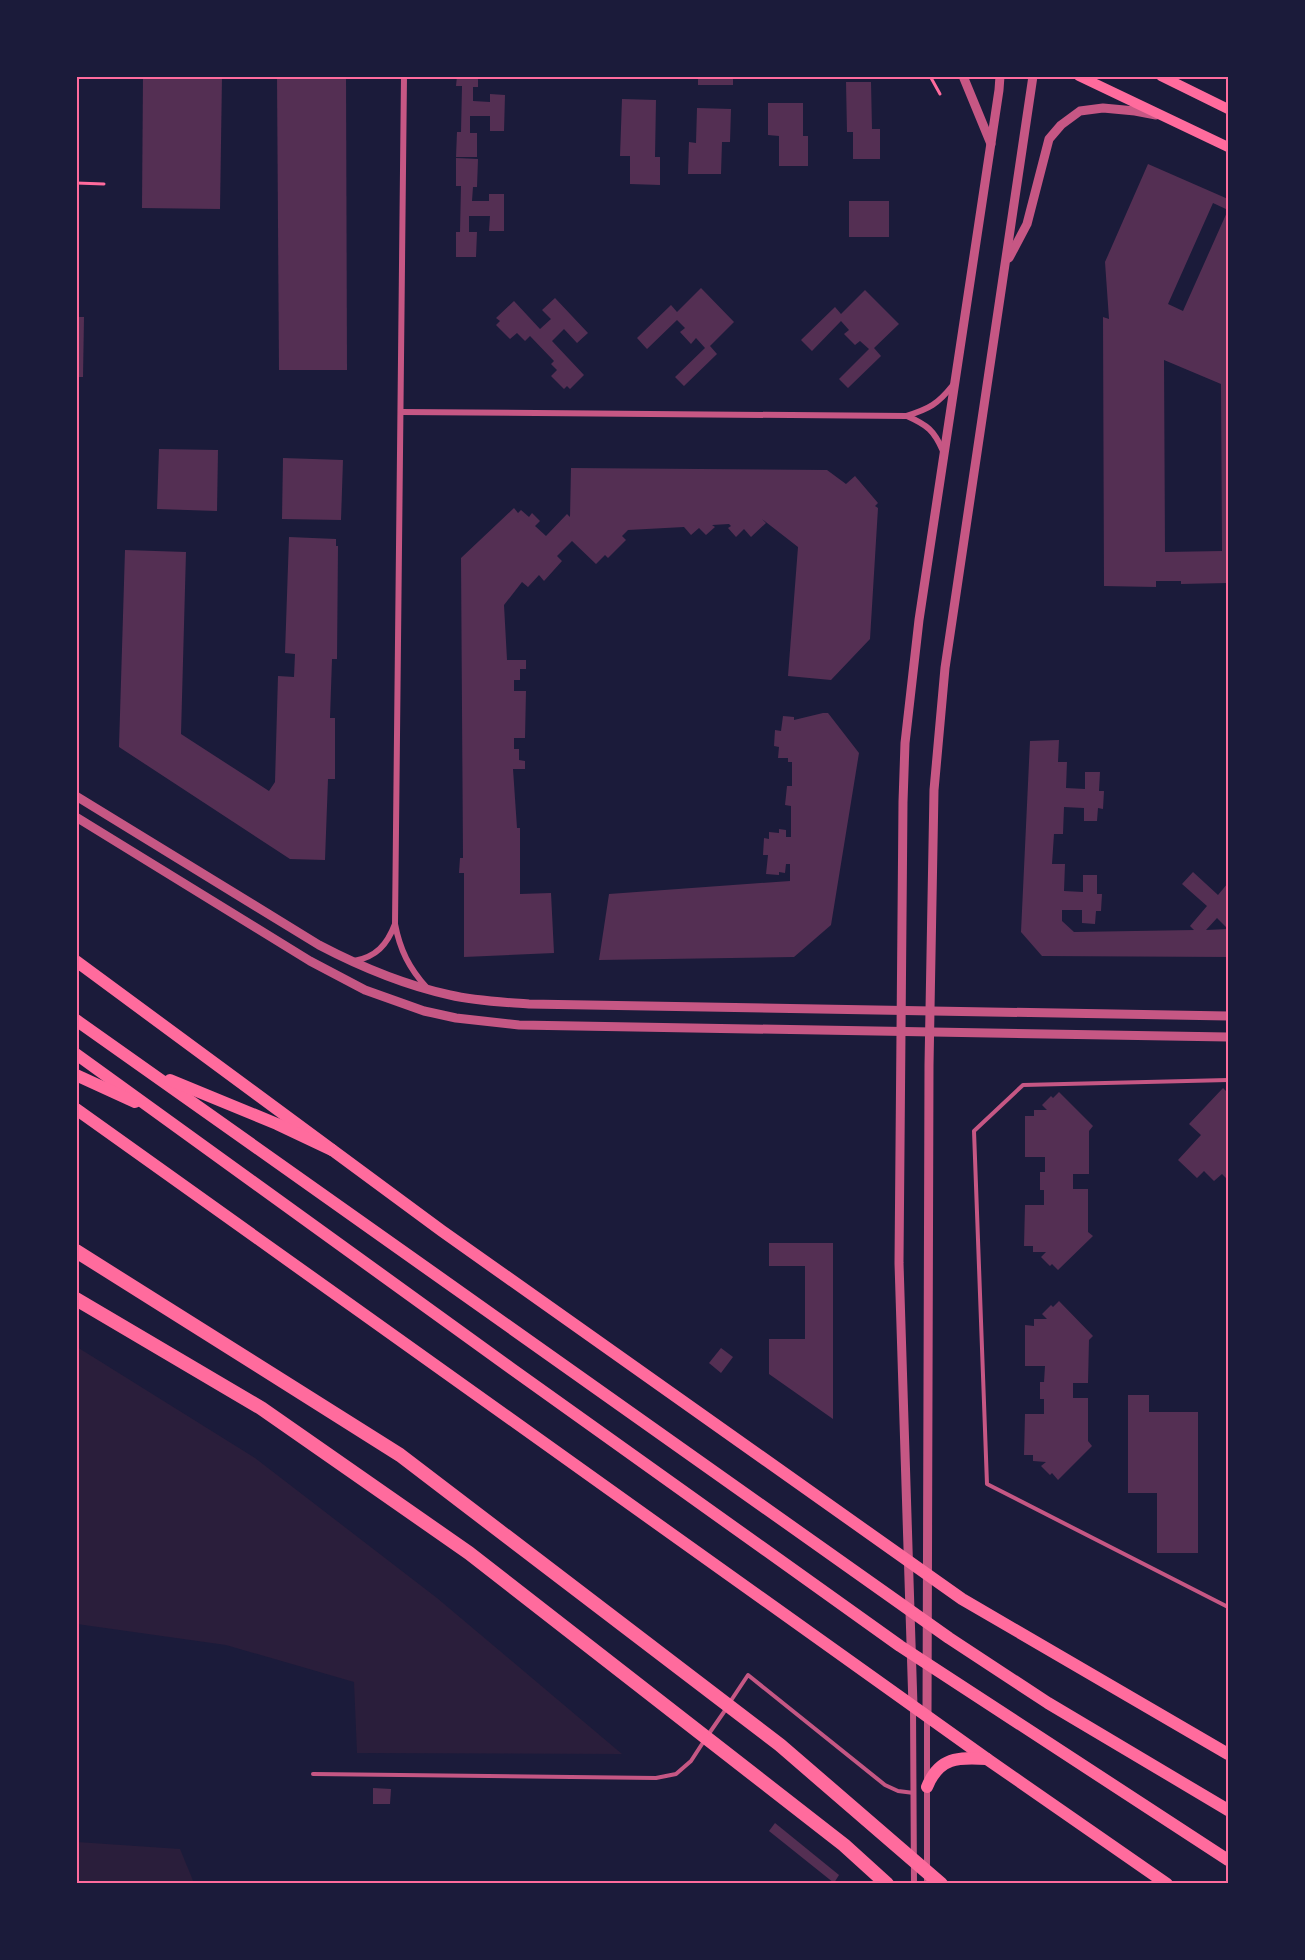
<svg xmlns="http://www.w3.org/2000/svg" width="1305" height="1960" font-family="'Archivo Narrow',sans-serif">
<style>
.green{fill:#2a1e3b}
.building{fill:#542f53;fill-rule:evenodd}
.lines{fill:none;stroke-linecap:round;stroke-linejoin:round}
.path{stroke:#ff6b9d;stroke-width:3}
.service{stroke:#c65784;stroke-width:4}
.minor{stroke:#c65784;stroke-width:6}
.tertiary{stroke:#c65784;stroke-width:9}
.secondary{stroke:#ff6b9d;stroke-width:10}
.primary{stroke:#ff6b9d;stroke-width:12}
.trunk{stroke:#ff6b9d;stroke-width:12}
.motorway{stroke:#ff6b9d;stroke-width:14}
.neatline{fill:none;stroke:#ff6b9d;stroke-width:2}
</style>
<rect width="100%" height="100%" fill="#1b1b3a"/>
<g class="green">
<path d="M 77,1347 L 255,1458 L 437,1598 L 622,1754 L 357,1753 L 354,1682 L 226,1645 L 77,1624 Z"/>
<path d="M 77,1842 L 180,1849 L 194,1883 L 77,1883 Z"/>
</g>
<g class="building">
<path d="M 143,76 L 222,76 L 220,209 L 142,208 Z"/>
<path d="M 277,76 L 346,76 L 347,370 L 279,370 Z"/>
<path d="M 457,76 L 478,76 L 478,87 L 473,87 L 473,101 L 490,102 L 490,94 L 505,95 L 504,131 L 490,131 L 490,116 L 470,116 L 470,133 L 477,133 L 477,157 L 456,157 L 457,132 L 461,132 L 462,86 L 456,86 Z"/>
<rect x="698" y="76" width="35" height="9"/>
<path d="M 846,82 L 871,82 L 872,129 L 880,129 L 880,159 L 853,159 L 853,132 L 847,132 Z"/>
<path d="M 622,99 L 656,100 L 655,157 L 660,157 L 660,185 L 630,184 L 630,156 L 620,156 Z"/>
<path d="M 768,103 L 803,103 L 803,136 L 808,136 L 808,166 L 779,166 L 779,136 L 768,135 Z"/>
<path d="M 697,108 L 731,109 L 730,142 L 722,142 L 721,174 L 688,174 L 689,142 L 696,143 Z"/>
<path d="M 456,158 L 478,159 L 477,187 L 473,187 L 472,201 L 489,201 L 489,194 L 504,194 L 504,231 L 489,231 L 490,216 L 469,216 L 469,232 L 477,232 L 476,257 L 456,257 L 456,232 L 460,232 L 461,186 L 456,186 Z"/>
<path d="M 1148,164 L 1228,199 L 1228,210 L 1213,203 L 1168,304 L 1183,311 L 1228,210 L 1228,583 L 1181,584 L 1181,581 L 1156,581 L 1156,587 L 1104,586 L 1103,317 L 1109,319 L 1105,262 ZM 1164,360 L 1221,384 L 1222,551 L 1165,552 Z"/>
<rect x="849" y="201" width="40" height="36"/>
<path d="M 701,288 L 734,322 L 710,346 L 717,354 L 684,386 L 675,377 L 705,348 L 696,338 L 691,344 L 680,332 L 685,328 L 677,320 L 647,349 L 637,338 L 671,305 L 677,312 Z"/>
<path d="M 865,290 L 899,324 L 874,348 L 881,356 L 848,388 L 839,379 L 869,349 L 860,341 L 855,345 L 844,334 L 849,330 L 841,321 L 812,351 L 801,340 L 835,307 L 841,314 Z"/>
<path d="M 555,298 L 588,333 L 577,343 L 564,329 L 552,341 L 584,375 L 570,389 L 567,386 L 564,389 L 551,376 L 557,370 L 551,364 L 554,361 L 530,336 L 525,341 L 517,333 L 510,339 L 496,325 L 500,321 L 496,318 L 514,301 L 540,329 L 551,319 L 542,310 Z"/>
<path d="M 76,317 L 84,317 L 83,377 L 76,377 Z"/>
<path d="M 159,449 L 218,450 L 217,511 L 157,509 Z"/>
<path d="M 283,458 L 343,460 L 341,520 L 282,519 Z"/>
<path d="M 571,468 L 827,470 L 846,484 L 855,476 L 878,503 L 875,506 L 878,508 L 870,639 L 831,680 L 788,676 L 798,547 L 762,519 L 766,523 L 751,537 L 744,529 L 736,537 L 728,528 L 731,526 L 729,524 L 712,525 L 715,527 L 706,535 L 699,528 L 691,535 L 684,527 L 628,530 L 622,536 L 626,540 L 608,558 L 605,555 L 596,564 L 572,541 L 557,556 L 562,561 L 544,581 L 539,575 L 528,587 L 522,582 L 504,605 L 507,660 L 526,660 L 526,669 L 520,669 L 520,680 L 514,680 L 514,691 L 526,691 L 525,738 L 514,738 L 514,749 L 519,749 L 519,760 L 525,761 L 525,769 L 513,769 L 517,828 L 520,828 L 520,894 L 551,893 L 554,953 L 464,957 L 464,873 L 459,873 L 460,858 L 463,858 L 461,558 L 514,508 L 518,513 L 521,510 L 529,517 L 532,513 L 540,521 L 535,526 L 546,536 L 567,514 L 570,517 Z"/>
<path d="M 289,537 L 336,539 L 336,546 L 338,546 L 337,659 L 332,659 L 330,718 L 335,718 L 335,779 L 328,779 L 325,860 L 290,859 L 119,747 L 125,550 L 186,552 L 181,734 L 269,791 L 275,782 L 278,676 L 294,677 L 295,654 L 285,653 Z"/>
<path d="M 823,713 L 828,713 L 859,753 L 831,925 L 794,957 L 599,960 L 609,894 L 790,881 L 790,864 L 786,864 L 785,873 L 779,872 L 779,875 L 766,874 L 768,855 L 763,855 L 764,838 L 769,839 L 769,832 L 779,833 L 779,829 L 786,830 L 786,837 L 791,837 L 791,806 L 785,805 L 787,786 L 792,786 L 792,762 L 788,762 L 788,758 L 778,758 L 779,747 L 774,746 L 775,730 L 781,731 L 783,716 L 794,717 L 794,720 Z"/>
<path d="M 1059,740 L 1058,762 L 1067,762 L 1066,788 L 1085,789 L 1085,772 L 1100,772 L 1099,791 L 1104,791 L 1103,809 L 1098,808 L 1097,821 L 1084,821 L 1084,808 L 1064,807 L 1063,834 L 1054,834 L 1052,864 L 1065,864 L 1064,891 L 1083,892 L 1083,875 L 1097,875 L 1097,894 L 1102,894 L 1101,911 L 1096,911 L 1095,924 L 1082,923 L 1082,910 L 1062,910 L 1062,921 L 1074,932 L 1194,930 L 1190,926 L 1207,906 L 1182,884 L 1193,872 L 1218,895 L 1228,883 L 1228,929 L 1217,918 L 1206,930 L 1228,929 L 1228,957 L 1042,956 L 1021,932 L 1030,741 Z"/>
<path d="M 1223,1088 L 1228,1093 L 1228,1180 L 1222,1174 L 1214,1181 L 1204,1171 L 1197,1178 L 1178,1160 L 1201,1135 L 1189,1124 Z"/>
<path d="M 1059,1092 L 1093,1126 L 1089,1131 L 1089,1174 L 1073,1174 L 1073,1189 L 1088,1189 L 1088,1232 L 1093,1236 L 1058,1270 L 1052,1264 L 1050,1266 L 1041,1257 L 1046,1252 L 1033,1252 L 1033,1246 L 1024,1246 L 1025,1205 L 1044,1205 L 1044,1190 L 1040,1190 L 1040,1172 L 1045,1172 L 1045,1157 L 1025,1157 L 1025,1116 L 1034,1116 L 1034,1110 L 1047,1110 L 1042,1105 L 1051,1096 L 1053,1098 Z"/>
<path d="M 769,1243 L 833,1243 L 833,1419 L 769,1374 L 769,1339 L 805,1339 L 805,1266 L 769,1266 Z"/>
<path d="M 1059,1301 L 1093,1336 L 1089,1340 L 1088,1383 L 1073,1383 L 1073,1398 L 1088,1398 L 1088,1441 L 1092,1446 L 1058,1480 L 1052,1473 L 1050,1475 L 1041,1466 L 1046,1462 L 1033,1461 L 1033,1455 L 1024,1455 L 1025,1414 L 1044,1414 L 1044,1399 L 1040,1399 L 1040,1382 L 1044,1382 L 1045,1366 L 1025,1366 L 1025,1325 L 1034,1326 L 1034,1319 L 1047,1319 L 1042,1314 L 1051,1305 L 1053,1307 Z"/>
<path d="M 721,1348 L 733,1357 L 721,1373 L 709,1363 Z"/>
<path d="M 1128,1395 L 1149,1395 L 1149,1412 L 1198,1412 L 1198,1553 L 1157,1553 L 1157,1493 L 1128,1493 Z"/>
<path d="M 373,1788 L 391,1789 L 390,1804 L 373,1804 Z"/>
<path d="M 775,1823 L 839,1875 L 834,1883 L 769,1831 Z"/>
</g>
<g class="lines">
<g class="path">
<path d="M 930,76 L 940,94"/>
<path d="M 76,183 L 104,184"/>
</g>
<g class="service">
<path d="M 1228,1080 L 1023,1085 L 974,1131 L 987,1484 L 1228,1607"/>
<path d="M 730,1702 L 748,1675 L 885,1785 L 898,1791 L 914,1793"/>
<path d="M 708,1735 L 726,1709"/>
<path d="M 313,1774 L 656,1778 L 676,1774 L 691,1761 L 704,1741"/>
</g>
<g class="minor">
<path d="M 404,76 L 395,924 C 400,950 409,968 427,988"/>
<path d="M 401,412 L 906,416 C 929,409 938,404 953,385"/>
<path d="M 907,416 C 927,425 934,430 943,451"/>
<path d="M 354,961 C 376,957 387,945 395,924"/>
<path d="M 913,1707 L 914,1884"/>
<path d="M 927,1884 L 927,1716"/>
</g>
<g class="tertiary">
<path d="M 963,76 L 991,144"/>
<path d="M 1009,258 L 1027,224 L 1049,139 L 1061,125 L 1080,111 L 1103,108 L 1135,111 L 1156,115"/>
<path d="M 76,796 L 319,945 C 361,967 404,985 450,995 C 475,1001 503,1002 529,1004 L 1228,1016"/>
<path d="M 76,817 L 310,961 L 365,990 L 424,1011 L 456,1018 L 519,1025 L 1228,1037"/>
<path d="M 913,1706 L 899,1263 L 903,802 L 905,743 L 919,620 L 999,90 L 1000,76"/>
<path d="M 927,1716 L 929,1065 L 934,790 L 945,668 L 1033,76"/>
</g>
<g class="secondary">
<path d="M 1079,76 L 1228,147"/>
<path d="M 1161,76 L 1228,109"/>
</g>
<g class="primary">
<path d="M 76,961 L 442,1231 L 962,1599 L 1228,1754"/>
<path d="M 76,1109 L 987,1759 L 1167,1884"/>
<path d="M 927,1787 C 939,1757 958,1757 987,1759"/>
</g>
<g class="trunk">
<path d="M 76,1020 L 949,1638 L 1048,1703 L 1228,1810"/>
<path d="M 76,1054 L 512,1369 L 900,1646 L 1228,1860"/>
<path d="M 76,1075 L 135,1102"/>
<path d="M 170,1080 L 277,1124 L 332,1150"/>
</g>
<g class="motorway">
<path d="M 76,1251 L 400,1455 L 780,1745 L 941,1884"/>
<path d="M 76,1299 L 261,1408 L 469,1553 L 844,1845 L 887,1884"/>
</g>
</g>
<rect width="1305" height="1960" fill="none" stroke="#1b1b3a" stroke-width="156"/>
<rect x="78" y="78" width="1149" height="1804" class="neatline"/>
</svg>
